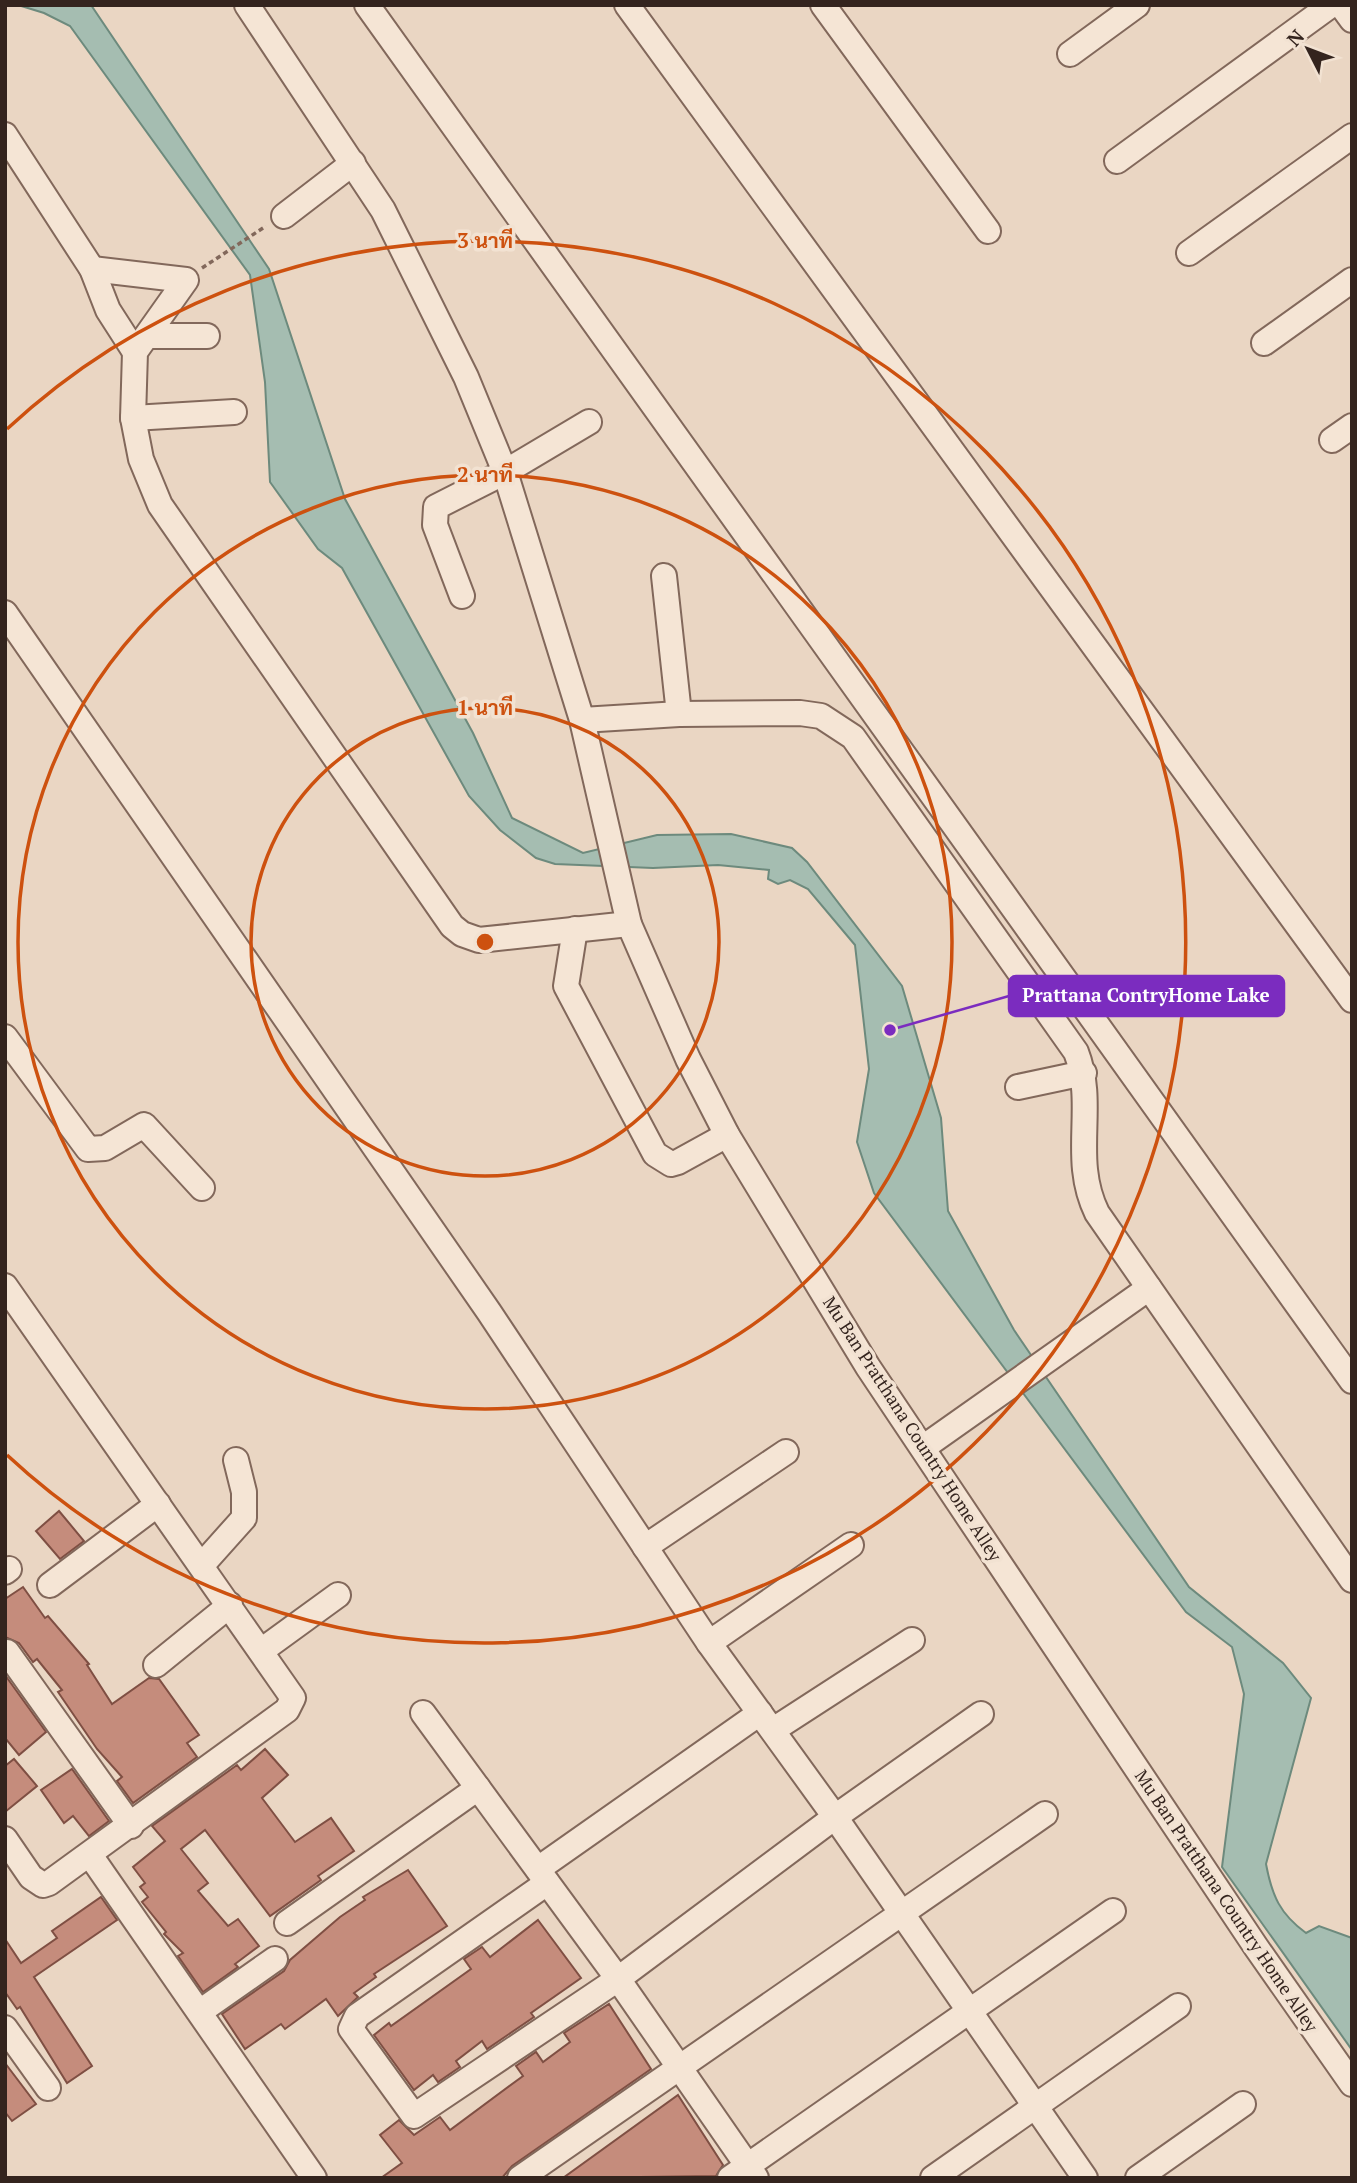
<svg xmlns="http://www.w3.org/2000/svg" width="1357" height="2183" font-family="'PT Serif',Sarabun,serif">
<style>
.water{fill:#a5bdb1;stroke:#6d8a7d;stroke-width:2}
.building{fill:#c58c7c;stroke:#7f4f43;stroke-width:2}
.lines{fill:none;stroke-linecap:round;stroke-linejoin:round}
.minor-casing{stroke:#82685b;stroke-width:28}
.path{stroke:#82685b;stroke-width:3.5;stroke-dasharray:5 3.5;stroke-linecap:butt}
.minor{stroke:#f5e5d5;stroke-width:24}
.ring{fill:none;stroke:#cd510f;stroke-width:3.5}
.labels{text-anchor:middle;stroke-width:7;stroke-linejoin:round;paint-order:stroke}
.street-label{font-size:18px;fill:#34241e;stroke:#f2e2d2}
.centre{fill:#cd510f;stroke:#f2e2d2;stroke-width:3.5}
.ring-label{font-size:21px;text-anchor:middle;font-weight:bold;fill:#cd510f;stroke:#f2e2d2;stroke-width:7;stroke-linejoin:round;paint-order:stroke}
.leader{fill:none;stroke:#7b2cbf;stroke-width:2.5}
.callout-dot{fill:#7b2cbf;stroke:#f2e2d2;stroke-width:2.5}
.callout{fill:#7b2cbf;stroke:#7b2cbf;stroke-width:2.5}
.callout-label{font-size:19px;text-anchor:middle;font-weight:bold;fill:#fff}
</style>
<rect width="100%" height="100%" fill="#ead6c3"/>
<path class="water" d="M 18,5 L 91,5 L 269,269 L 345,499 L 473,733 L 512,818 L 583,853 L 657,835 L 731,834 L 792,848 L 807,862 L 902,986 L 941,1118 L 948,1211 L 1014,1330 L 1189,1587 L 1283,1663 L 1311,1698 L 1266,1864 C 1272,1896 1280,1914 1306,1933 L 1319,1926 L 1352,1938 L 1352,2050 L 1222,1867 L 1244,1694 L 1232,1647 L 1186,1612 L 874,1193 L 857,1142 L 869,1069 L 855,945 L 808,889 L 790,880 L 778,884 L 768,879 L 769,870 L 718,865 L 653,868 L 555,864 L 536,858 L 500,830 L 469,796 L 342,568 L 318,549 L 270,482 L 265,382 L 250,275 L 70,26 L 44,13 Z"/>
<g class="building">
<path d="M 59,1511 L 84,1541 L 60,1559 L 36,1531 Z"/>
<path d="M 23,1587 L 45,1618 L 48,1616 L 89,1664 L 87,1665 L 112,1704 L 149,1678 L 159,1679 L 199,1735 L 187,1743 L 197,1757 L 133,1803 L 117,1781 L 122,1777 L 97,1749 L 58,1692 L 62,1690 L 37,1659 L 33,1662 L 19,1643 L 5,1637 L 5,1599 Z"/>
<path d="M 5,1675 L 46,1732 L 19,1755 L 5,1738 Z"/>
<path d="M 265,1749 L 288,1775 L 262,1798 L 295,1842 L 331,1818 L 354,1851 L 318,1876 L 321,1880 L 270,1916 L 205,1830 L 181,1849 L 208,1883 L 198,1891 L 228,1926 L 238,1919 L 259,1946 L 235,1964 L 238,1967 L 203,1992 L 178,1956 L 183,1953 L 164,1934 L 166,1932 L 142,1902 L 148,1897 L 140,1887 L 145,1883 L 133,1867 L 165,1841 L 152,1826 L 237,1765 L 241,1770 Z"/>
<path d="M 14,1759 L 37,1786 L 5,1812 L 5,1766 Z"/>
<path d="M 72,1769 L 109,1821 L 89,1836 L 73,1816 L 64,1823 L 41,1790 Z"/>
<path d="M 408,1870 L 447,1926 L 374,1974 L 376,1977 L 354,1993 L 358,1997 L 338,2016 L 326,1999 L 285,2029 L 281,2024 L 245,2049 L 222,2014 L 284,1971 L 290,1960 L 340,1917 L 365,1900 L 363,1897 Z"/>
<path d="M 101,1897 L 117,1920 L 34,1977 L 92,2066 L 67,2083 L 20,2007 L 17,2009 L 5,1992 L 5,1939 L 21,1963 L 57,1938 L 52,1931 Z"/>
<path d="M 538,1920 L 581,1978 L 531,2013 L 534,2017 L 487,2049 L 482,2041 L 456,2061 L 460,2067 L 438,2082 L 433,2075 L 414,2090 L 374,2035 L 389,2023 L 391,2026 L 471,1969 L 464,1959 L 482,1947 L 490,1957 Z"/>
<path d="M 609,2004 L 651,2069 L 512,2166 L 502,2178 L 381,2178 L 402,2163 L 380,2135 L 399,2120 L 414,2135 L 440,2117 L 450,2130 L 523,2076 L 516,2066 L 536,2052 L 543,2062 L 570,2042 L 564,2033 Z"/>
<path d="M 5,2063 L 36,2104 L 12,2121 L 5,2112 Z"/>
<path d="M 678,2095 L 723,2165 L 716,2176 L 563,2178 Z"/>
</g>
<g class="lines">
<g class="minor-casing">
<g id="minor">
<path d="M 247,5 L 383,210 L 466,377 L 505,472 L 582,720 L 629,924 L 688,1059 L 727,1135 L 868,1367 L 1256,1947 L 1352,2084"/>
<path d="M 367,5 L 1352,1381"/>
<path d="M 627,5 L 1352,1000"/>
<path d="M 823,5 L 988,231"/>
<path d="M 1341,5 L 1352,20"/>
<path d="M 1070,54 L 1137,5"/>
<path d="M 5,135 L 92,269 L 108,310 L 135,352"/>
<path d="M 1117,161 L 1331,5"/>
<path d="M 284,216 L 353,163"/>
<path d="M 1189,253 L 1352,136"/>
<path d="M 92,269 L 186,280 L 135,352 L 133,418 L 141,459 L 160,505 L 452,926 L 462,934 L 479,940 L 629,924"/>
<path d="M 148,336 L 207,336"/>
<path d="M 1264,343 L 1352,280"/>
<path d="M 133,418 L 234,412"/>
<path d="M 1332,440 L 1352,426"/>
<path d="M 664,576 L 679,714"/>
<path d="M 462,596 L 435,525 L 436,507 L 505,472 L 589,422"/>
<path d="M 5,613 L 489,1312 L 709,1643 L 835,1817 L 1085,2178"/>
<path d="M 582,720 L 679,714 L 800,713 L 821,716 L 853,737 L 1076,1052 C 1097,1106 1070,1158 1097,1213 L 1352,1580"/>
<path d="M 575,929 L 566,986 L 655,1154 L 671,1164 L 678,1162 L 727,1135"/>
<path d="M 5,1037 L 88,1149 L 105,1148 L 144,1125 L 202,1188"/>
<path d="M 1018,1087 L 1084,1073"/>
<path d="M 5,1286 L 293,1698 L 287,1710 L 49,1883 L 43,1885 L 31,1877 L 5,1839"/>
<path d="M 924,1447 L 1149,1288"/>
<path d="M 645,1547 L 786,1452"/>
<path d="M 202,1565 L 244,1518 L 244,1492 L 236,1460"/>
<path d="M 5,1572 L 9,1569"/>
<path d="M 50,1585 L 158,1504"/>
<path d="M 709,1643 L 851,1545"/>
<path d="M 261,1651 L 338,1595"/>
<path d="M 7,1652 L 131,1826"/>
<path d="M 156,1665 L 230,1605"/>
<path d="M 423,1713 L 618,1979 L 756,2178"/>
<path d="M 773,1730 L 912,1640"/>
<path d="M 90,1855 L 314,2178"/>
<path d="M 538,1869 L 760,1713"/>
<path d="M 547,1883 L 357,2016 L 351,2029 L 414,2116 L 618,1979 L 835,1817 L 981,1714"/>
<path d="M 287,1923 L 478,1788"/>
<path d="M 201,2011 L 275,1959"/>
<path d="M 5,2028 L 48,2088"/>
<path d="M 520,2178 L 1045,1814"/>
<path d="M 730,2178 L 1113,1911"/>
<path d="M 933,2178 L 1178,2006"/>
<path d="M 1138,2178 L 1243,2104"/>
</g>
</g>
<path class="path" d="M 202,268 L 266,226"/>
<use href="#minor" class="minor"/>
</g>
<g class="ring">
<circle cx="485" cy="942" r="234"/>
<circle cx="485" cy="942" r="467"/>
<path d="M7 429A701 701 0 1 1 7 1455"/>
</g>
<g class="labels">
<g class="street-label">
<text transform="translate(912 1429) rotate(57)" y="6">Mu Ban Pratthana Country Home Alley</text>
<text transform="translate(1226 1901) rotate(56)" y="6">Mu Ban Pratthana Country Home Alley</text>
</g>
</g>
<circle cx="485" cy="942" r="10" class="centre"/>
<g class="ring-label">
<text x="485" y="248">3 นาที</text>
<text x="485" y="482">2 นาที</text>
<text x="485" y="715">1 นาที</text>
</g>
<path class="leader" d="M890 1030L1009 996"/>
<circle class="callout-dot" cx="890" cy="1030" r="7"/>
<rect class="callout" x="1009" y="976" width="275" height="40" rx="7"/>
<g class="callout-label">
<text x="1146" y="1002">Prattana ContryHome Lake</text>
</g>
<rect width="1357" height="2183" fill="none" stroke="#34241e" stroke-width="14"/>
<g transform="translate(1308 49) rotate(312)" stroke="#f2e2d2" stroke-width="5" paint-order="stroke">
<path d="M0-5L12 26L0 18L-12 26Z" fill="#34241e"/>
<text y="-10" font-size="19" font-weight="bold" text-anchor="middle" fill="#34241e">N</text>
</g>
</svg>
